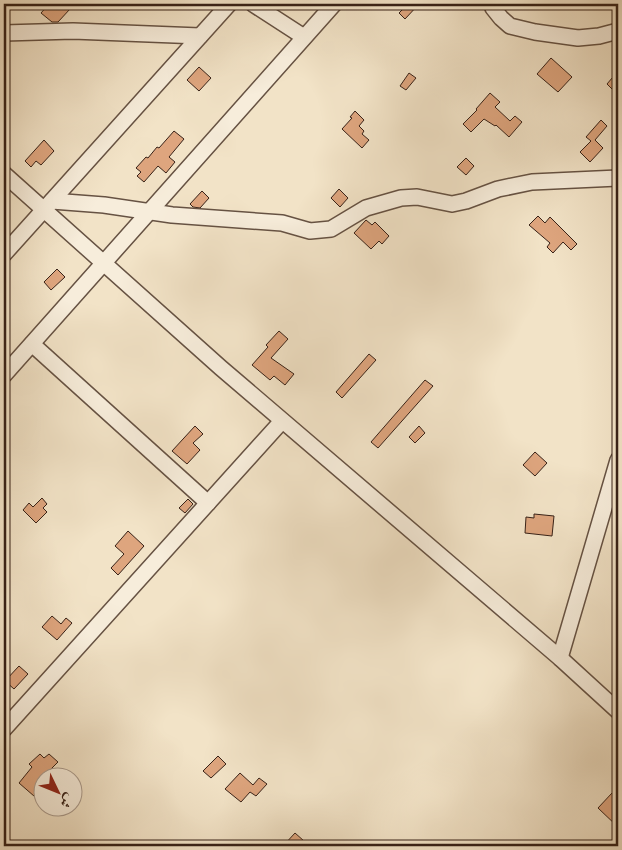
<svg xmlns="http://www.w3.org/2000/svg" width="622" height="850" font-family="'Gentium Book Plus',Amiri,serif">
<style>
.building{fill:#dea57e;stroke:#372117}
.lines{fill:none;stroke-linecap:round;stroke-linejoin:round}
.minor-casing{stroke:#665243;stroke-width:18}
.minor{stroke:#f7eddb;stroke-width:15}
</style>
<rect width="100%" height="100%" fill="#f2e3c7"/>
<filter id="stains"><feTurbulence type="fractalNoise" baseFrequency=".004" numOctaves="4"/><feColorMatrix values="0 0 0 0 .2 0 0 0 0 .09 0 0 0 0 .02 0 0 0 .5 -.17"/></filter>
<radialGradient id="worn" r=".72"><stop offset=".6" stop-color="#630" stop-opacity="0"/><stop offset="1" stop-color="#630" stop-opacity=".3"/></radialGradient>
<g class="building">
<path d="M 49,4 L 65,4 L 70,9 L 58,22 L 52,22 L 41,13 Z"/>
<path d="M 400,4 L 419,4 L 405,19 L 399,13 L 404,8 Z"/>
<path d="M 551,58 L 572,77 L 558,92 L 537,74 Z"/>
<path d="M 199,67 L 211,78 L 199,91 L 187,80 Z"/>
<path d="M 618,71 L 618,95 L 607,84 Z"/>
<path d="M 409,73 L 416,78 L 406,90 L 400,86 Z"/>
<path d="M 490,93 L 500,102 L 495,107 L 510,121 L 515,116 L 522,122 L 509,137 L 496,125 L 495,126 L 484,119 L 471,132 L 463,124 L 477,110 L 476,109 Z"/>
<path d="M 355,111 L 364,120 L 359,126 L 364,131 L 362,134 L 369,140 L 362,148 L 342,129 L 352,118 L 350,117 Z"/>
<path d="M 601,120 L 607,126 L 595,140 L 603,148 L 590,162 L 580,152 L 591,141 L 586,137 Z"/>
<path d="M 174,131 L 184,139 L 169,157 L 175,162 L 166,173 L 158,166 L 144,182 L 137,176 L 141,172 L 136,168 L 146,157 L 148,158 L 157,147 L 159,148 Z"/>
<path d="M 44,140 L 54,151 L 41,165 L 36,161 L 31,167 L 25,161 Z"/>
<path d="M 466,158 L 474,166 L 466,175 L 457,167 Z"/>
<path d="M 339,189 L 348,198 L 340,207 L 331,198 Z"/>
<path d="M 202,191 L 209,198 L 200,208 L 193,207 L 190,204 Z"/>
<path d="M 538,216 L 545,223 L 550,217 L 577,244 L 571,250 L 563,242 L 553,253 L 547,247 L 550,243 L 529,225 Z"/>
<path d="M 366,220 L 372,225 L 375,222 L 389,236 L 382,244 L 379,241 L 371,249 L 354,233 Z"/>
<path d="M 57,269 L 65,277 L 51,290 L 44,282 Z"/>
<path d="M 279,331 L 288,339 L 271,358 L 294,374 L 285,385 L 274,376 L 270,380 L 252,365 L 268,347 L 266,345 Z"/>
<path d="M 369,354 L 376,360 L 342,398 L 336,392 Z"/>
<path d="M 425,380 L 433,386 L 378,448 L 371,442 Z"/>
<path d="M 195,426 L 203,434 L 193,443 L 200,450 L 187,464 L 172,451 Z"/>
<path d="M 419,426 L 425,433 L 415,443 L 409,437 Z"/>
<path d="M 535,452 L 547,463 L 535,476 L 523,465 Z"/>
<path d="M 42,498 L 47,504 L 43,508 L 47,512 L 36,523 L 23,510 L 29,503 L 33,507 Z"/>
<path d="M 188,499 L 193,504 L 185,513 L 179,508 Z"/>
<path d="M 534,514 L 554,516 L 552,536 L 525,533 L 526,517 L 534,518 Z"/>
<path d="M 128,531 L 144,546 L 118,575 L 111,568 L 124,554 L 115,546 Z"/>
<path d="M 52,616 L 61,624 L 66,618 L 72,623 L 57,640 L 42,627 Z"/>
<path d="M 19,666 L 28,674 L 14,689 L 5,681 Z"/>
<path d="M 40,754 L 44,758 L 49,754 L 58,762 L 42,778 L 42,803 L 19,783 L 32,767 L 29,764 Z"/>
<path d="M 218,756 L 226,764 L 211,778 L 203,771 Z"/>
<path d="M 240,773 L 253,785 L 259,778 L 267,784 L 256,796 L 250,792 L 241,802 L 225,789 Z"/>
<path d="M 612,793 L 618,799 L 618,827 L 598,808 Z"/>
<path d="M 295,833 L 304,841 L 299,846 L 283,846 Z"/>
</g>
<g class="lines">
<g class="minor-casing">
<g id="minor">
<path d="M 253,4 L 304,37"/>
<path d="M 492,4 L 493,8 L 501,18 L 510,26 L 535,32 L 578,38 L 599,36 L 618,31"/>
<path d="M 4,33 L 73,31 L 200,36"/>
<path d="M 4,174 L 221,368 L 560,658 L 618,711"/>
<path d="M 52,201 L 104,205 L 172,215 L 282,223 L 310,231 L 331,229 L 366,208 L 401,198 L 417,197 L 452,204 L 466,201 L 498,189 L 532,182 L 618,178"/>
<path d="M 4,254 L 229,4"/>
<path d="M 32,344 L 208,503"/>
<path d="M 4,375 L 334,4"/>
<path d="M 560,658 L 618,460"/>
<path d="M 4,729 L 282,421"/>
</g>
</g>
<use href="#minor" class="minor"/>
</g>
<rect width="622" height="850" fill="none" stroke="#f2e3c7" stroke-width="20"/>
<rect x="5" y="5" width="612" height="840" fill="none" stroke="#372117" stroke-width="2.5"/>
<rect x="10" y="10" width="602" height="830" fill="none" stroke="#372117"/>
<g transform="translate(58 792) rotate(133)"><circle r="24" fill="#f7eddb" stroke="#aa9b8d"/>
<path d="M0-4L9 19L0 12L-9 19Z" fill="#8f2418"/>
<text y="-8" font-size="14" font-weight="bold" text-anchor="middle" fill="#372117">ش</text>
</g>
<rect width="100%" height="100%" filter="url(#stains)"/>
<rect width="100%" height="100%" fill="url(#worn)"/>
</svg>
